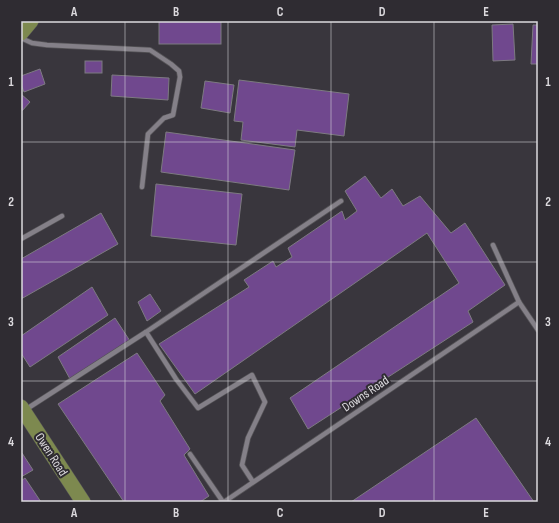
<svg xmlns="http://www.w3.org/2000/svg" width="559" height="523" font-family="'Sofia Sans Condensed',sans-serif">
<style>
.building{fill:#70488e;stroke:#7d7a81}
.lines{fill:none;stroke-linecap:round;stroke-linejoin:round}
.service-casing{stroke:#555357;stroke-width:6}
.primary-casing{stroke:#555357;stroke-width:16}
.service{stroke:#848088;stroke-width:4.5}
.primary{stroke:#7d894f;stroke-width:15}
.grid{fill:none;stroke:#dcdade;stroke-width:1;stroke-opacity:0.55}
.labels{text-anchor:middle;stroke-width:4;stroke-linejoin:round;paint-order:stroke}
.street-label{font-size:13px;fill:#dcdade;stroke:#2f2c32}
.neatline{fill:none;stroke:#dcdade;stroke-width:1.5}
.grid-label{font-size:13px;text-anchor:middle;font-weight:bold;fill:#dcdade}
</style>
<rect width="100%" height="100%" fill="#39363d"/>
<g class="building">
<rect x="159" y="21" width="62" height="23"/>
<path d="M 513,24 L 515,60 L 493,61 L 492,25 Z"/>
<path d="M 533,25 L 538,25 L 538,64 L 531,64 Z"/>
<rect x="85" y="61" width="17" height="12"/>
<path d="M 40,69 L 45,84 L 24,92 L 21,84 L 21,76 Z"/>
<path d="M 112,75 L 169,78 L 168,100 L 111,96 Z"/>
<path d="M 239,80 L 349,94 L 344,136 L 297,130 L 295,147 L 241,140 L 243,122 L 234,121 Z"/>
<path d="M 205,81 L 234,85 L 230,113 L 201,108 Z"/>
<path d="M 21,94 L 30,102 L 21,112 Z"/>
<path d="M 166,132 L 295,150 L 289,190 L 161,172 Z"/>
<path d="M 365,176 L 381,198 L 392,189 L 403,206 L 420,196 L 451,233 L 465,223 L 505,285 L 468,311 L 473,322 L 308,429 L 290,398 L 459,283 L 427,233 L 195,394 L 159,344 L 249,287 L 244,280 L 273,261 L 276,267 L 292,257 L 288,248 L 342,211 L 345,220 L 357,211 L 345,191 Z"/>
<path d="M 156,184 L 242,194 L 236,245 L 151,236 Z"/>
<path d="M 101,213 L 118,244 L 21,299 L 21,259 Z"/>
<path d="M 92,287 L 108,315 L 30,367 L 21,353 L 21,336 Z"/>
<path d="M 150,294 L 161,311 L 147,321 L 138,302 Z"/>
<path d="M 115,318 L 130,341 L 70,379 L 58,357 Z"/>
<path d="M 137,353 L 165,395 L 160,401 L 190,449 L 184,455 L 209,496 L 200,502 L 124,502 L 58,404 Z"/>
<path d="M 476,418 L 534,502 L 351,502 Z"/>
<path d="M 22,453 L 33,470 L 21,477 L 21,454 Z"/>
<path d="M 25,478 L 41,502 L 21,502 L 21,481 Z"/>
</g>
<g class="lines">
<g class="service-casing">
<g id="service">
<path d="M 21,38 L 32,43 L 47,45 L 150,50 L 171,64 L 179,71 L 180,77 L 173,115 L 164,118 L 148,134 L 142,187"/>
<path d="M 21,239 L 62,216"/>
<path d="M 493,245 L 519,302 L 538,330"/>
<path d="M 146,332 L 341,201"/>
<path d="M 25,410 L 146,332 L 176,379 L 198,408 L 252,375 L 265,402 L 248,438 L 242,465 L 253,482"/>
<path d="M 190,454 L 223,502"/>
<path d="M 224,502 L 519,302"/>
</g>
</g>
<g class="primary-casing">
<g id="primary">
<path d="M 21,33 L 31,21"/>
<path d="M 21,407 L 83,502"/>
</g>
</g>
<use href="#service" class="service"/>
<use href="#primary" class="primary"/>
</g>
<path class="grid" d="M 125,21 L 125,502M 228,21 L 228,502M 331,21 L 331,502M 434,21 L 434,502M 21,142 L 538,142M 21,262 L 538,262M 21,381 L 538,381"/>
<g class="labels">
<g class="street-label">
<text transform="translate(365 393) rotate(-34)" y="5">Downs Road</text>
<text transform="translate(52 454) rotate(57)" y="5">Owen Road</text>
</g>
</g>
<rect width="559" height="523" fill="none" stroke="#2f2c32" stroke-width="44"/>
<rect x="22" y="22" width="515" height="479" class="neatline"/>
<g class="grid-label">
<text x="74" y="16">A</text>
<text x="176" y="16">B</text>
<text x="280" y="16">C</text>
<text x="382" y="16">D</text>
<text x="486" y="16">E</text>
<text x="11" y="86">1</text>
<text x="548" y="86">1</text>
<text x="11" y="206">2</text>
<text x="548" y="206">2</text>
<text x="11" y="326">3</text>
<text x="548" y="326">3</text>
<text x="11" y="446">4</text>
<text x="548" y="446">4</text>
<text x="74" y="517">A</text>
<text x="176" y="517">B</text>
<text x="280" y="517">C</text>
<text x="382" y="517">D</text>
<text x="486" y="517">E</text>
</g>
</svg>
